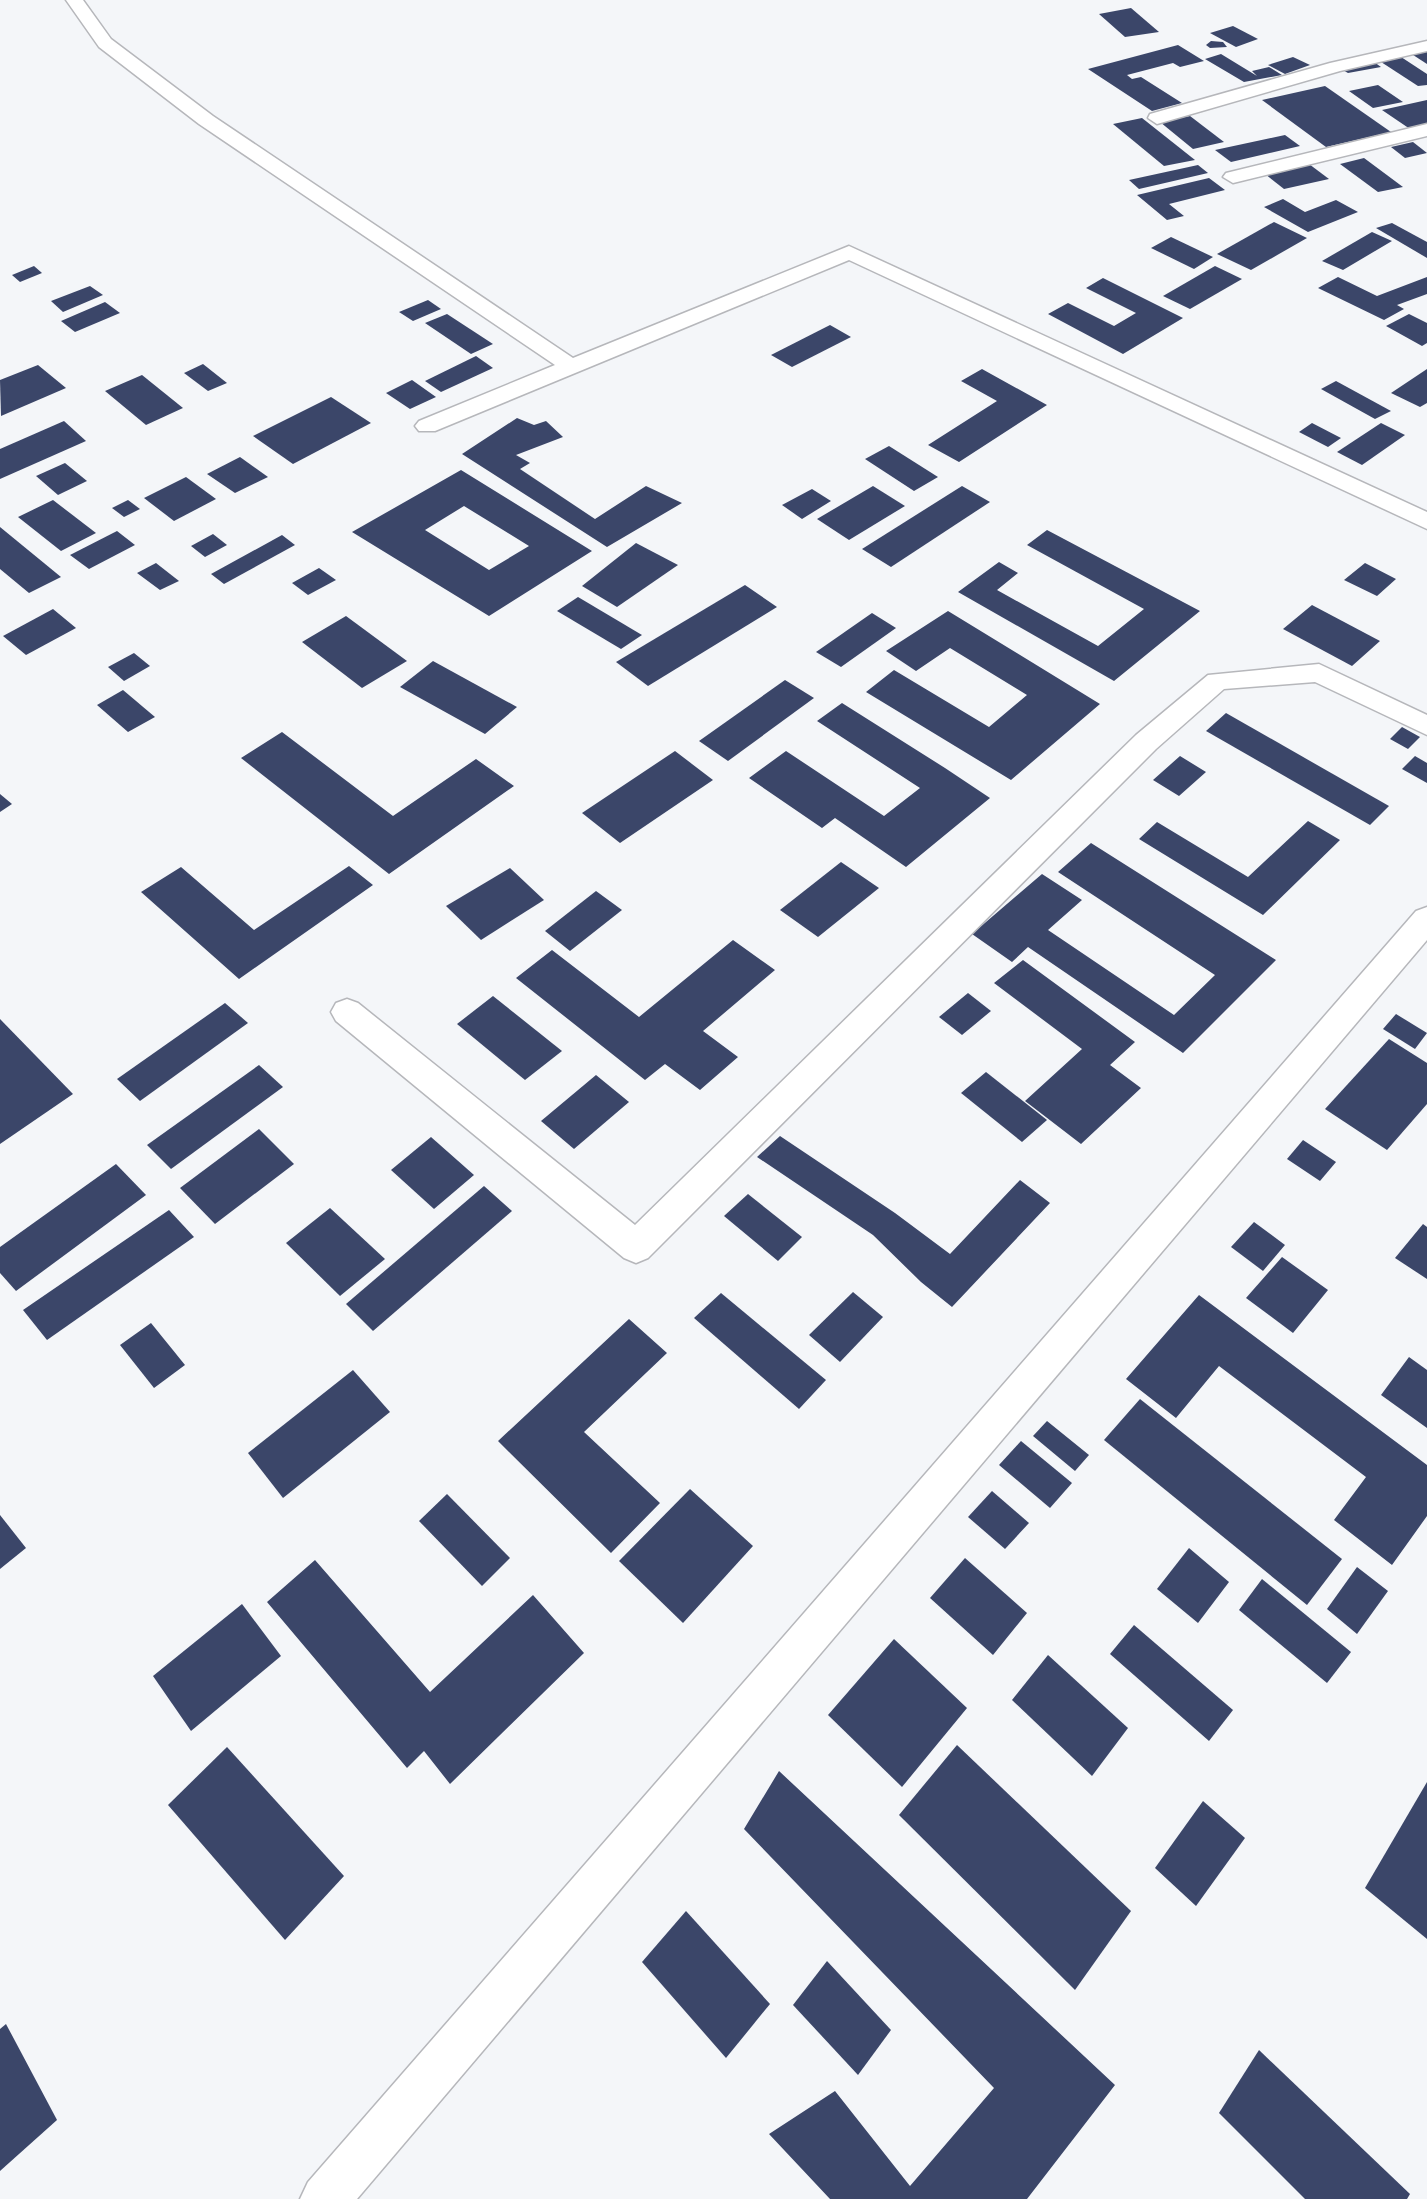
<svg xmlns="http://www.w3.org/2000/svg" width="1427" height="2199" font-family="'Fira Sans',sans-serif">
<style>
.building{fill:#3b4669;fill-rule:evenodd}
.lines{fill:none;stroke-linecap:round;stroke-linejoin:round}
.street-casing{stroke:#b6b7bb;stroke-width:3}
.street{fill:#fff;fill-rule:evenodd}
</style>
<rect width="100%" height="100%" fill="#f4f6f9"/>
<g class="building">
<path d="M 1131,8 L 1159,32 L 1125,37 L 1099,14 Z"/>
<path d="M 1233,26 L 1258,39 L 1236,47 L 1210,33 Z"/>
<path d="M 1211,41 L 1223,42 L 1227,47 L 1210,48 L 1206,45 Z"/>
<path d="M 1178,45 L 1204,61 L 1180,67 L 1173,63 L 1127,75 L 1132,79 L 1141,77 L 1182,103 L 1152,111 L 1088,69 Z"/>
<path d="M 1427,49 L 1427,64 L 1410,53 Z"/>
<path d="M 1221,54 L 1257,76 L 1252,71 L 1269,67 L 1282,75 L 1244,82 L 1205,59 Z"/>
<path d="M 1398,55 L 1427,74 L 1427,85 L 1418,86 L 1378,60 Z"/>
<path d="M 1293,57 L 1310,65 L 1285,74 L 1268,65 Z"/>
<path d="M 1374,62 L 1381,67 L 1348,73 L 1341,69 Z"/>
<path d="M 1378,85 L 1403,102 L 1373,108 L 1349,91 Z"/>
<path d="M 1325,86 L 1391,132 L 1326,147 L 1262,100 Z"/>
<path d="M 1427,100 L 1427,125 L 1410,129 L 1382,110 Z"/>
<path d="M 1190,116 L 1224,142 L 1193,149 L 1160,122 Z"/>
<path d="M 1142,118 L 1195,160 L 1164,166 L 1113,124 Z"/>
<path d="M 1285,135 L 1300,146 L 1231,162 L 1215,150 Z"/>
<path d="M 1413,142 L 1427,153 L 1405,158 L 1391,147 Z"/>
<path d="M 1364,158 L 1403,187 L 1378,192 L 1340,164 Z"/>
<path d="M 1309,164 L 1329,179 L 1284,189 L 1265,174 Z"/>
<path d="M 1198,165 L 1208,173 L 1139,189 L 1129,180 Z"/>
<path d="M 1209,178 L 1225,190 L 1169,204 L 1184,216 L 1167,220 L 1137,195 Z"/>
<path d="M 1283,199 L 1305,212 L 1336,200 L 1358,212 L 1308,232 L 1264,207 Z"/>
<path d="M 1274,222 L 1307,238 L 1251,270 L 1217,254 Z"/>
<path d="M 1392,223 L 1427,242 L 1427,258 L 1376,228 Z"/>
<path d="M 1372,232 L 1392,241 L 1343,270 L 1322,261 Z"/>
<path d="M 1171,237 L 1213,257 L 1194,269 L 1151,248 Z"/>
<path d="M 34,266 L 42,273 L 20,282 L 12,275 Z"/>
<path d="M 1215,266 L 1242,279 L 1190,309 L 1163,296 Z"/>
<path d="M 1338,277 L 1377,296 L 1427,277 L 1427,294 L 1397,305 L 1404,309 L 1384,320 L 1318,288 Z"/>
<path d="M 1103,278 L 1183,318 L 1123,354 L 1048,314 L 1068,303 L 1114,326 L 1136,313 L 1086,288 Z"/>
<path d="M 90,286 L 103,295 L 63,312 L 51,301 Z"/>
<path d="M 428,300 L 441,309 L 413,321 L 399,312 Z"/>
<path d="M 105,302 L 120,313 L 75,332 L 61,321 Z"/>
<path d="M 447,314 L 493,344 L 471,354 L 425,323 Z"/>
<path d="M 1409,314 L 1427,323 L 1427,343 L 1422,346 L 1386,326 Z"/>
<path d="M 830,325 L 851,337 L 792,367 L 771,355 Z"/>
<path d="M 476,356 L 493,368 L 441,392 L 425,381 Z"/>
<path d="M 203,364 L 227,383 L 208,391 L 184,373 Z"/>
<path d="M 38,365 L 66,388 L 1,416 L 0,380 Z"/>
<path d="M 982,369 L 1047,405 L 959,462 L 928,445 L 997,401 L 961,381 Z"/>
<path d="M 1427,369 L 1427,403 L 1420,407 L 1391,393 Z"/>
<path d="M 142,375 L 183,408 L 146,425 L 105,391 Z"/>
<path d="M 412,380 L 436,397 L 410,409 L 386,393 Z"/>
<path d="M 1336,381 L 1391,411 L 1375,419 L 1321,389 Z"/>
<path d="M 331,397 L 371,423 L 293,464 L 253,436 Z"/>
<path d="M 517,418 L 534,425 L 546,421 L 563,437 L 516,455 L 530,463 L 520,469 L 595,519 L 646,486 L 682,503 L 607,547 L 462,454 Z"/>
<path d="M 64,421 L 86,441 L 0,479 L 0,449 Z"/>
<path d="M 1312,423 L 1341,438 L 1328,447 L 1299,432 Z"/>
<path d="M 1381,423 L 1405,435 L 1362,465 L 1337,452 Z"/>
<path d="M 889,446 L 938,477 L 914,491 L 865,459 Z"/>
<path d="M 240,457 L 268,477 L 235,493 L 207,474 Z"/>
<path d="M 65,463 L 87,481 L 58,495 L 36,476 Z"/>
<path d="M 461,470 L 592,551 L 489,616 L 352,532 ZM 464,506 L 529,546 L 489,570 L 425,530 Z"/>
<path d="M 186,477 L 216,499 L 174,521 L 144,498 Z"/>
<path d="M 873,486 L 905,506 L 849,540 L 817,519 Z"/>
<path d="M 962,486 L 990,502 L 891,567 L 862,549 Z"/>
<path d="M 812,489 L 831,501 L 802,519 L 782,505 Z"/>
<path d="M 53,500 L 96,533 L 61,551 L 18,517 Z"/>
<path d="M 128,500 L 140,509 L 124,517 L 112,508 Z"/>
<path d="M 0,527 L 61,577 L 29,593 L 0,569 Z"/>
<path d="M 1047,530 L 1200,611 L 1114,681 L 958,592 L 999,562 L 1018,573 L 997,590 L 1098,646 L 1144,609 L 1027,545 Z"/>
<path d="M 117,531 L 135,545 L 89,569 L 70,555 Z"/>
<path d="M 213,534 L 227,545 L 205,557 L 191,546 Z"/>
<path d="M 282,535 L 295,545 L 224,584 L 211,574 Z"/>
<path d="M 636,543 L 678,565 L 617,607 L 582,586 Z"/>
<path d="M 156,563 L 179,581 L 160,590 L 137,573 Z"/>
<path d="M 1365,563 L 1396,579 L 1377,596 L 1344,580 Z"/>
<path d="M 319,568 L 336,580 L 308,595 L 292,583 Z"/>
<path d="M 745,585 L 777,607 L 648,686 L 616,662 Z"/>
<path d="M 578,597 L 642,635 L 621,649 L 557,611 Z"/>
<path d="M 1312,605 L 1380,641 L 1352,666 L 1283,629 Z"/>
<path d="M 53,609 L 76,628 L 26,655 L 3,636 Z"/>
<path d="M 948,611 L 1100,704 L 1011,780 L 866,692 L 894,670 L 989,727 L 1027,695 L 950,648 L 916,671 L 886,651 Z"/>
<path d="M 872,613 L 896,628 L 841,667 L 816,652 Z"/>
<path d="M 346,616 L 407,661 L 362,688 L 302,642 Z"/>
<path d="M 134,653 L 150,666 L 124,681 L 108,667 Z"/>
<path d="M 433,661 L 517,707 L 485,734 L 400,687 Z"/>
<path d="M 785,680 L 814,698 L 728,761 L 699,741 Z"/>
<path d="M 123,690 L 155,717 L 128,732 L 97,705 Z"/>
<path d="M 842,703 L 945,768 L 990,798 L 906,867 L 835,818 L 822,828 L 749,778 L 786,751 L 884,816 L 920,788 L 817,721 Z"/>
<path d="M 1226,713 L 1389,806 L 1370,825 L 1206,731 Z"/>
<path d="M 1402,727 L 1420,737 L 1408,749 L 1390,739 Z"/>
<path d="M 282,732 L 393,816 L 476,759 L 514,786 L 389,874 L 241,758 Z"/>
<path d="M 675,751 L 713,780 L 620,843 L 582,813 Z"/>
<path d="M 1180,756 L 1206,772 L 1179,796 L 1153,780 Z"/>
<path d="M 1415,756 L 1427,763 L 1427,783 L 1402,769 Z"/>
<path d="M 0,794 L 12,804 L 0,812 Z"/>
<path d="M 1308,821 L 1340,840 L 1263,915 L 1139,839 L 1157,822 L 1248,877 Z"/>
<path d="M 1091,843 L 1276,960 L 1183,1053 L 1028,947 L 1012,962 L 972,934 L 1042,874 L 1082,900 L 1048,930 L 1174,1015 L 1215,975 L 1058,872 Z"/>
<path d="M 841,862 L 879,888 L 818,937 L 780,910 Z"/>
<path d="M 349,866 L 373,885 L 239,979 L 141,892 L 181,867 L 254,930 Z"/>
<path d="M 510,868 L 544,900 L 481,940 L 446,906 Z"/>
<path d="M 596,891 L 622,910 L 570,951 L 545,931 Z"/>
<path d="M 733,940 L 775,970 L 703,1031 L 738,1057 L 700,1090 L 665,1064 L 645,1080 L 516,978 L 552,950 L 639,1017 Z"/>
<path d="M 1023,960 L 1135,1042 L 1110,1065 L 1141,1088 L 1081,1144 L 1025,1101 L 1082,1049 L 994,983 Z"/>
<path d="M 968,993 L 991,1011 L 962,1035 L 939,1017 Z"/>
<path d="M 493,996 L 562,1051 L 525,1080 L 457,1024 Z"/>
<path d="M 225,1003 L 248,1023 L 140,1101 L 117,1079 Z"/>
<path d="M 1396,1014 L 1427,1033 L 1415,1049 L 1383,1029 Z"/>
<path d="M 0,1019 L 73,1094 L 0,1144 Z"/>
<path d="M 1389,1039 L 1427,1063 L 1427,1104 L 1387,1150 L 1325,1109 Z"/>
<path d="M 259,1065 L 283,1087 L 171,1169 L 147,1145 Z"/>
<path d="M 986,1072 L 1047,1120 L 1022,1142 L 961,1093 Z"/>
<path d="M 596,1075 L 629,1102 L 574,1149 L 541,1121 Z"/>
<path d="M 259,1129 L 294,1164 L 215,1224 L 180,1188 Z"/>
<path d="M 780,1136 L 895,1213 L 950,1254 L 1020,1180 L 1050,1203 L 952,1307 L 921,1282 L 873,1235 L 757,1157 Z"/>
<path d="M 431,1137 L 474,1175 L 434,1209 L 391,1170 Z"/>
<path d="M 1303,1140 L 1336,1162 L 1320,1181 L 1287,1159 Z"/>
<path d="M 116,1164 L 146,1195 L 16,1291 L 0,1273 L 0,1247 Z"/>
<path d="M 484,1186 L 512,1211 L 373,1331 L 346,1304 Z"/>
<path d="M 748,1194 L 802,1237 L 778,1261 L 724,1216 Z"/>
<path d="M 330,1208 L 385,1259 L 340,1296 L 286,1243 Z"/>
<path d="M 169,1210 L 194,1237 L 47,1340 L 23,1310 Z"/>
<path d="M 1254,1222 L 1285,1245 L 1263,1271 L 1231,1247 Z"/>
<path d="M 1423,1224 L 1427,1227 L 1427,1279 L 1395,1258 Z"/>
<path d="M 1282,1257 L 1328,1290 L 1293,1333 L 1246,1298 Z"/>
<path d="M 853,1292 L 883,1317 L 840,1362 L 809,1335 Z"/>
<path d="M 721,1293 L 826,1380 L 799,1409 L 694,1318 Z"/>
<path d="M 1199,1295 L 1427,1465 L 1427,1516 L 1392,1565 L 1334,1520 L 1366,1477 L 1219,1366 L 1176,1418 L 1126,1379 Z"/>
<path d="M 629,1319 L 667,1353 L 584,1432 L 660,1503 L 611,1553 L 498,1441 Z"/>
<path d="M 151,1323 L 185,1365 L 154,1388 L 120,1345 Z"/>
<path d="M 1409,1357 L 1427,1370 L 1427,1428 L 1381,1395 Z"/>
<path d="M 353,1370 L 390,1412 L 283,1498 L 248,1453 Z"/>
<path d="M 1140,1399 L 1342,1559 L 1307,1605 L 1104,1440 Z"/>
<path d="M 1047,1421 L 1089,1455 L 1075,1471 L 1033,1436 Z"/>
<path d="M 1021,1441 L 1072,1483 L 1050,1508 L 999,1465 Z"/>
<path d="M 690,1489 L 753,1546 L 683,1623 L 619,1561 Z"/>
<path d="M 992,1491 L 1029,1523 L 1005,1549 L 968,1517 Z"/>
<path d="M 447,1494 L 510,1558 L 482,1586 L 419,1521 Z"/>
<path d="M 0,1515 L 26,1548 L 0,1569 Z"/>
<path d="M 1189,1548 L 1229,1582 L 1198,1623 L 1157,1589 Z"/>
<path d="M 965,1558 L 1027,1613 L 993,1655 L 930,1598 Z"/>
<path d="M 315,1560 L 430,1692 L 533,1595 L 584,1653 L 450,1784 L 424,1751 L 407,1768 L 267,1602 Z"/>
<path d="M 1357,1567 L 1388,1591 L 1357,1634 L 1327,1609 Z"/>
<path d="M 1262,1579 L 1351,1652 L 1327,1683 L 1239,1610 Z"/>
<path d="M 242,1604 L 281,1656 L 191,1731 L 153,1676 Z"/>
<path d="M 1134,1625 L 1233,1710 L 1209,1741 L 1110,1654 Z"/>
<path d="M 894,1639 L 967,1708 L 902,1787 L 828,1715 Z"/>
<path d="M 1048,1655 L 1128,1728 L 1092,1776 L 1012,1700 Z"/>
<path d="M 957,1745 L 1131,1911 L 1075,1990 L 899,1815 Z"/>
<path d="M 227,1747 L 344,1876 L 285,1940 L 168,1805 Z"/>
<path d="M 779,1771 L 1115,2085 L 1027,2199 L 830,2199 L 769,2134 L 835,2091 L 910,2186 L 994,2088 L 744,1829 Z"/>
<path d="M 1427,1782 L 1427,1939 L 1365,1888 Z"/>
<path d="M 1203,1801 L 1245,1838 L 1196,1906 L 1155,1868 Z"/>
<path d="M 686,1911 L 770,2004 L 726,2058 L 642,1962 Z"/>
<path d="M 827,1961 L 891,2030 L 858,2075 L 793,2005 Z"/>
<path d="M 6,2024 L 57,2120 L 0,2171 L 0,2029 Z"/>
<path d="M 1259,2050 L 1410,2194 L 1407,2199 L 1305,2199 L 1219,2113 Z"/>
</g>
<g class="lines">
<g class="street-casing">
<g id="street">
<path d="M 66,0 L 83,0 L 111,39 L 213,116 L 573,358 L 849,246 L 1427,512 L 1427,529 L 849,260 L 435,431 L 419,431 L 415,426 L 419,421 L 555,365 L 199,124 L 99,47 Z"/>
<path d="M 1427,41 L 1427,51 L 1340,71 L 1157,124 L 1148,118 L 1150,114 L 1330,63 Z"/>
<path d="M 1427,124 L 1427,136 L 1233,183 L 1223,177 L 1226,173 Z"/>
<path d="M 1319,664 L 1427,715 L 1427,735 L 1315,682 L 1224,689 L 1156,749 L 648,1258 L 636,1263 L 624,1258 L 336,1021 L 331,1012 L 336,1003 L 347,999 L 358,1003 L 635,1225 L 1136,735 L 1208,675 Z"/>
<path d="M 1427,907 L 1427,940 L 357,2199 L 300,2199 L 308,2182 L 1416,911 Z"/>
</g>
</g>
<use href="#street" class="street"/>
</g>
</svg>
